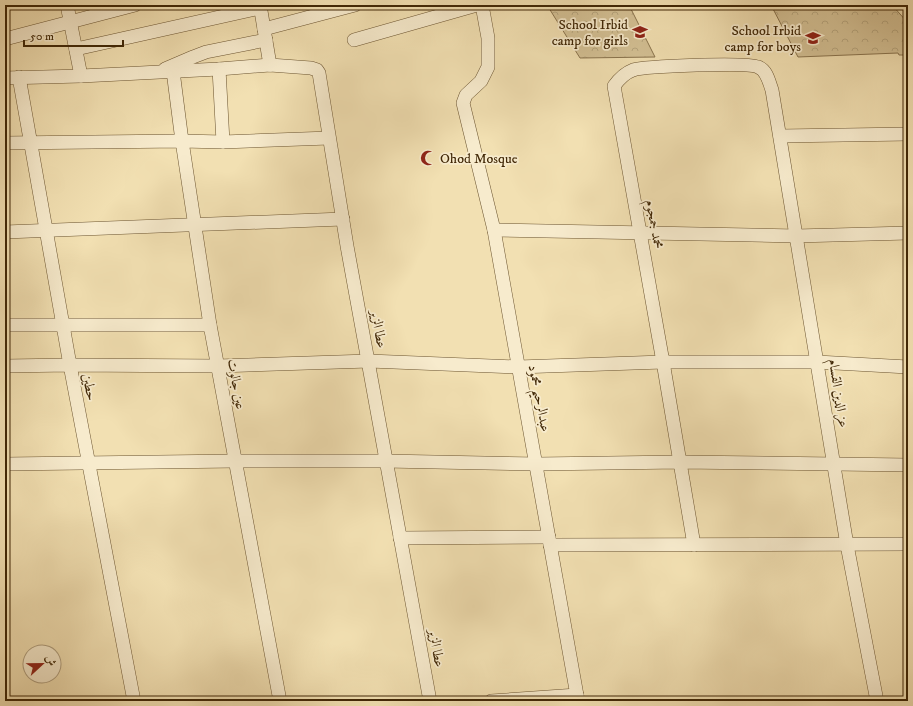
<svg xmlns="http://www.w3.org/2000/svg" width="913" height="706" font-family="'IM FELL DW Pica',Amiri,serif">
<style>
.park{fill:url(#park-crowns);stroke:#8a744e}
.lines{fill:none;stroke-linecap:round;stroke-linejoin:round}
.minor-casing{stroke:#6c5531;stroke-width:14}
.minor{stroke:#f7ebcd;stroke-width:13}
.labels{text-anchor:middle;stroke-width:3.5;stroke-linejoin:round;paint-order:stroke}
.poi-label{font-size:14px;fill:#402706;stroke:#f7ebcd;text-anchor:end}
.street-label{font-size:14px;fill:#402706;stroke:#f7ebcd}
</style>
<defs>
<pattern id="park-crowns" width="20" height="18" patternUnits="userSpaceOnUse"><rect width="20" height="18" fill="#d4c195"/><path d="M2 6a3 3 0 1 1 6 0M12 15a3 3 0 1 1 6 0" fill="none" stroke="#b7a67f"/></pattern>
</defs>
<rect width="100%" height="100%" fill="#f2e0b2"/>
<filter id="stains"><feTurbulence type="fractalNoise" baseFrequency=".005" numOctaves="4"/><feColorMatrix values="0 0 0 0 .2 0 0 0 0 .09 0 0 0 0 .02 0 0 0 .5 -.17"/></filter>
<radialGradient id="worn" r=".72"><stop offset=".6" stop-color="#630" stop-opacity="0"/><stop offset="1" stop-color="#630" stop-opacity=".3"/></radialGradient>
<g class="park">
<path d="M 547,5 L 629,5 L 655,57 L 580,58 Z"/>
<path d="M 771,5 L 892,5 L 908,23 L 908,55 L 899,55 L 898,53 L 798,57 Z"/>
</g>
<g class="lines">
<g class="minor-casing">
<g id="minor">
<path d="M 67,5 L 81,76 L 219,69 L 270,65 L 311,68 L 317,70 L 319,73 L 347,246 L 430,701"/>
<path d="M 260,5 L 270,65"/>
<path d="M 482,5 L 488,38 L 488,67 L 481,81 L 466,95 L 463,103 L 494,230 L 578,701"/>
<path d="M 264,29 L 355,5"/>
<path d="M 5,39 L 135,5"/>
<path d="M 354,40 L 477,5"/>
<path d="M 76,49 L 260,8"/>
<path d="M 165,69 L 193,57 L 206,52 L 266,40"/>
<path d="M 219,69 L 223,142"/>
<path d="M 173,71 L 182,141 L 210,325 L 280,701"/>
<path d="M 19,77 L 70,365 L 134,701"/>
<path d="M 5,78 L 81,76"/>
<path d="M 780,136 L 908,134"/>
<path d="M 5,143 L 182,141 L 223,142 L 329,138"/>
<path d="M 494,230 L 796,236 L 908,233"/>
<path d="M 5,232 L 343,219"/>
<path d="M 5,325 L 210,325"/>
<path d="M 5,366 L 70,365 L 218,366 L 369,361 L 518,367 L 663,362 L 817,362 L 908,367"/>
<path d="M 5,464 L 235,461 L 385,461 L 537,464 L 680,462 L 908,465"/>
<path d="M 400,538 L 549,537"/>
<path d="M 550,545 L 908,544"/>
<path d="M 694,545 L 663,362 L 614,86 C 619,79 625,73 633,70 C 645,66 748,62 758,67 C 767,70 769,82 772,90 L 847,545 L 877,701"/>
<path d="M 491,701 L 577,695"/>
</g>
</g>
<use href="#minor" class="minor"/>
</g>
<defs>
<g id="school-bare" transform="scale(1.2)"><path d="M0-5L7-2L0 1L-7-2ZM-4 1L0 2.5L4 1V4Q0 6-4 4Z" fill="#8f2418" stroke="#f7ebcd" stroke-width="2.5" paint-order="stroke"/></g>
<g id="mosque-bare" transform="scale(1.2)"><path d="M3.5-4.9A6 6 0 1 0 3.5 4.9A5 5 0 1 1 3.5-4.9Z" fill="#8f2418" stroke="#f7ebcd" stroke-width="2.5" paint-order="stroke"/></g>
</defs>
<g fill-rule="evenodd">
<use href="#school-bare" x="640" y="32"/>
<use href="#school-bare" x="813" y="38"/>
<use href="#mosque-bare" x="428" y="158"/>
</g>
<g class="labels">
<g class="poi-label">
<text x="628" y="29">School Irbid<tspan x="628" dy="16">camp for girls</tspan></text>
<text x="801" y="35">School Irbid<tspan x="801" dy="16">camp for boys</tspan></text>
<text x="440" y="163" text-anchor="start">Ohod Mosque</text>
</g>
<g class="street-label">
<text transform="translate(655 224) rotate(80)" y="5">محمد جمجوم</text>
<text transform="translate(379 329) rotate(79)" y="5">عطا الزير</text>
<text transform="translate(237 384) rotate(80)" y="5">عين جالوت</text>
<text transform="translate(90 387) rotate(79)" y="5">حطين</text>
<text transform="translate(839 393) rotate(81)" y="5">عز الدين القسام</text>
<text transform="translate(540 398) rotate(79)" y="5">عبدالرحيم محمود</text>
<text transform="translate(437 648) rotate(80)" y="5">عطا الزير</text>
</g>
</g>
<rect width="913" height="706" fill="none" stroke="#f2e0b2" stroke-width="20"/>
<rect x="6" y="6" width="901" height="694" fill="none" stroke="#402706" stroke-width="2"/>
<rect x="10" y="10" width="893" height="686" fill="none" stroke="#402706"/>
<g transform="translate(42 664) rotate(68)"><circle r="19" fill="#f7ebcd" stroke="#ae9d7d"/>
<path d="M0-3L7 15L0 10L-7 15Z" fill="#8f2418"/>
<text y="-6" font-size="11" font-weight="bold" text-anchor="middle" fill="#402706">ش</text>
</g>
<path d="M24 40v6h99v-6" fill="none" stroke="#402706" stroke-width="2"/>
<text x="30" y="40" font-size="12" fill="#402706" stroke="#f7ebcd" stroke-width="3" paint-order="stroke">50 m</text>
<rect width="100%" height="100%" filter="url(#stains)"/>
<rect width="100%" height="100%" fill="url(#worn)"/>
</svg>
